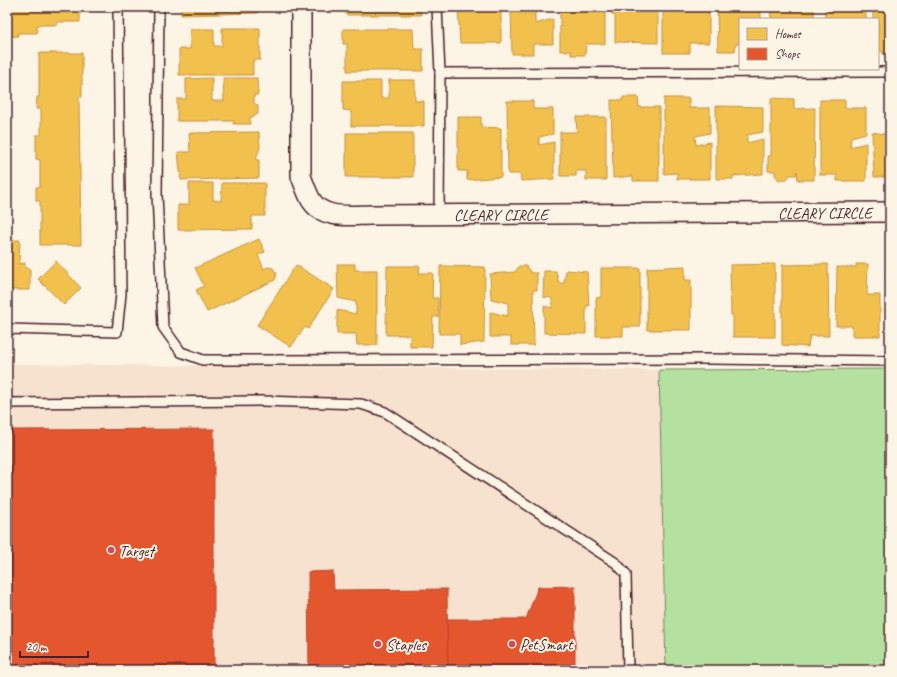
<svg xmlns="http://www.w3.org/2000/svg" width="897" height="677" font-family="Caveat,sans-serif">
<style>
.built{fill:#f6e2ce}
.green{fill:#b4e19f;stroke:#7f8065}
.homes{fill:#f2c14e;stroke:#c09044}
.shops{fill:#e4572e;stroke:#b6462d}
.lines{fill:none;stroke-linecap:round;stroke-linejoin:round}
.service-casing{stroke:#4a1f2b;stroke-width:12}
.minor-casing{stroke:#4a1f2b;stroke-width:22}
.service{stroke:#fcf5e5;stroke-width:9}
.minor{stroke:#fcf5e5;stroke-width:19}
.poi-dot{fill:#d1495b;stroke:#fcf5e5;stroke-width:1.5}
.labels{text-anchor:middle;stroke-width:4;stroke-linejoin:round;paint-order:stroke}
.street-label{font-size:16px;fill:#4a1f2b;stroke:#fcf5e5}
.poi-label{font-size:16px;fill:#4a1f2b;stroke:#fcf5e5;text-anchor:start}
</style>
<rect width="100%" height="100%" fill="#fcf5e5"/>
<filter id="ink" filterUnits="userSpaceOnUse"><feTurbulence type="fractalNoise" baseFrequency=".025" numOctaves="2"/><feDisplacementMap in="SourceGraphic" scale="8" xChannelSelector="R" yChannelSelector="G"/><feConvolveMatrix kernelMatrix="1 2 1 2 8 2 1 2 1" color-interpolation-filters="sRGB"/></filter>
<g filter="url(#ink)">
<path class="built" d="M 7,364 L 659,370 L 666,670 L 7,670 Z"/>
<path class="green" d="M 890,369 L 890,670 L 666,670 L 659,370 Z"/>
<g class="homes">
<path d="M 7,7 L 80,7 L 80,22 L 57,22 L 57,25 L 37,25 L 37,33 L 18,33 L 18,36 L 7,37 Z"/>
<path d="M 181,7 L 258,7 L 258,13 L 181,15 Z"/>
<path d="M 346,7 L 420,7 L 421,15 L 346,15 Z"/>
<path d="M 458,7 L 501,7 L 501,43 L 460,43 Z"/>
<path d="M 511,7 L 552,7 L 535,11 L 535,24 L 553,19 L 553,44 L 533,44 L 533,54 L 512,54 Z"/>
<path d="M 560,7 L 605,7 L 605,44 L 586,44 L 585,55 L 571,55 L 571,51 L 560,51 Z"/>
<path d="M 612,7 L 658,7 L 658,43 L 615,42 L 615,15 L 612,15 Z"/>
<path d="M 663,7 L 709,7 L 709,43 L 690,43 L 690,53 L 663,53 Z"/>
<path d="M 717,7 L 761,7 L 761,19 L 740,19 L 740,44 L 736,44 L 735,51 L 718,51 Z"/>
<path d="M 770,7 L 814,7 L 814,19 L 771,19 Z"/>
<path d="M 821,7 L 866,7 L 866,19 L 825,19 L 825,7 Z"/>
<path d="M 873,7 L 890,7 L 890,54 L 883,54 L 882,51 L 878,51 L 878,19 L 873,19 Z"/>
<path d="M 222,28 L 260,28 L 260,60 L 253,60 L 253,75 L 179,75 L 179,49 L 190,49 L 190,29 L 214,29 L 214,46 L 222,46 Z"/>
<path d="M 343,29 L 413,29 L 414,49 L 423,49 L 423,71 L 347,71 L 347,44 L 343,44 Z"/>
<path d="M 39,53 L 82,53 L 82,97 L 79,97 L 81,245 L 40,245 L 40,201 L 36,201 L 36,187 L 40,187 L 40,160 L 36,159 L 36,135 L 41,135 L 41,109 L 36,109 L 37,97 L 39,97 Z"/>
<path d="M 212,78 L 212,101 L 224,101 L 223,78 L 257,78 L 258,95 L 254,95 L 254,103 L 258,106 L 258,114 L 250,118 L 250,124 L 233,124 L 234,121 L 177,121 L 177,99 L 186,99 L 186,79 Z"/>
<path d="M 389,80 L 415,80 L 415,101 L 424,101 L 424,126 L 351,126 L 351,111 L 343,110 L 343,81 L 381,81 L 381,98 L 389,98 Z"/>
<path d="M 623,97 L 638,97 L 639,107 L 659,107 L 659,181 L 633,181 L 633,176 L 613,178 L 611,100 L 623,100 Z"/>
<path d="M 664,98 L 689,98 L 689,108 L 710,108 L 710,133 L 695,136 L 696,145 L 710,142 L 710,179 L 677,179 L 677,173 L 664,174 Z"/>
<path d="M 771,98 L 794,99 L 794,109 L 815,108 L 814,180 L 798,180 L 797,171 L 796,175 L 790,175 L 786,180 L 779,180 L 775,175 L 775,171 L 768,171 L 768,156 L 771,156 Z"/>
<path d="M 820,100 L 845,100 L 845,108 L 866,108 L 866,133 L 851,137 L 850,147 L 866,143 L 866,181 L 837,181 L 837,175 L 820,175 Z"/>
<path d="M 507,101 L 533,101 L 533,109 L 553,109 L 553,134 L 539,137 L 539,145 L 554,142 L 554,179 L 521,181 L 520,174 L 508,174 Z"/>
<path d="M 716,106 L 763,107 L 763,132 L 747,135 L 747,143 L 763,139 L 763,174 L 733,176 L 733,179 L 716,179 Z"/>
<path d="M 458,117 L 481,117 L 481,127 L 501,128 L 501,177 L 467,180 L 467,171 L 458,171 Z"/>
<path d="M 576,117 L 606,117 L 606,180 L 586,180 L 586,171 L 576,171 L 576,176 L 560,176 L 560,132 L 577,132 Z"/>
<path d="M 259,132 L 260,148 L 256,158 L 256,160 L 259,160 L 259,178 L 181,180 L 178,152 L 190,152 L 189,133 Z"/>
<path d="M 872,132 L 890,135 L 888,177 L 874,177 Z"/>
<rect x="346" y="133" width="67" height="44"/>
<path d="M 189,183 L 213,183 L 213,200 L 221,201 L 222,183 L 265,183 L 265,216 L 252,216 L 252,229 L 178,230 L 178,205 L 189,205 Z"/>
<path d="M 259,239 L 265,252 L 258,255 L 264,269 L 268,267 L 273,268 L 277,274 L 275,280 L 207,312 L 196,290 L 204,286 L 195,268 Z"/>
<path d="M 7,240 L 20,240 L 19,264 L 25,263 L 25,268 L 30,268 L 30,290 L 7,290 Z"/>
<path d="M 56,261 L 81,288 L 64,305 L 38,279 Z"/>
<path d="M 337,264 L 355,264 L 355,270 L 377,270 L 377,345 L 357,345 L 356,334 L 337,334 L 337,310 L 356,314 L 356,302 L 338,298 Z"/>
<path d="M 775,264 L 775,337 L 733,337 L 733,315 L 731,315 L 730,265 Z"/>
<path d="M 828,264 L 829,336 L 810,336 L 808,347 L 782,345 L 782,265 Z"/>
<path d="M 856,264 L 868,264 L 867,295 L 880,295 L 880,336 L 852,336 L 852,326 L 836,326 L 837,267 L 856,267 Z"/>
<path d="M 296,265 L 334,289 L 308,329 L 305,327 L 291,347 L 257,325 Z"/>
<path d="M 387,266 L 420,266 L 419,273 L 433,273 L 432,298 L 438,298 L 438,317 L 433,317 L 432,347 L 410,347 L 410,335 L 386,335 Z"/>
<path d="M 440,266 L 485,267 L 484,342 L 460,345 L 460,334 L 439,334 Z"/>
<path d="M 519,266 L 526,266 L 531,273 L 537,273 L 537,290 L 533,290 L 534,345 L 511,345 L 511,337 L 490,337 L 490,312 L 508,316 L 508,303 L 491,299 L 490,274 L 515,272 Z"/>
<path d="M 685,266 L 685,280 L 691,280 L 691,330 L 647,330 L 647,268 Z"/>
<path d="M 601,268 L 640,268 L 640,327 L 623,327 L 623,336 L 596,336 L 596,298 L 601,297 Z"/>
<path d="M 566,270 L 587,272 L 589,306 L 586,306 L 586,334 L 544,333 L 544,306 L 552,308 L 552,298 L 543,297 L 544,271 L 556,271 L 559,283 L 564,283 Z"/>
<path d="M 886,270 L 890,270 L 890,336 L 889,336 Z"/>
</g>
<g class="shops">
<path d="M 214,429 L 214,670 L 7,670 L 7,430 Z"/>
<path d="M 333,571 L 334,590 L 447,589 L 448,670 L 309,670 L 308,572 Z"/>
<path d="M 575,586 L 575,670 L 448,670 L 447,619 L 526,619 L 538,587 Z"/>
</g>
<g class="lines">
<g class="service-casing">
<g id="service">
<path d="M 159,7 L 157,194 L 163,327 L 181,352 L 203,360 L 711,359 L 890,361"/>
<path d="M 437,7 L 440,73 L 439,215"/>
<path d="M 440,73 L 890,72"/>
<path d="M 7,329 L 117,332 L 121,294 L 118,7"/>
<path d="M 7,403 L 262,401 L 361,404 L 385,412 L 616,563 L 626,574 L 628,670"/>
</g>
</g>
<g class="minor-casing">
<g id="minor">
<path id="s1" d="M 301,7 L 301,176 C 304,184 307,193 311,200 C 323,220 351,215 371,215 L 890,212"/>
</g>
</g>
<use href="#service" class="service"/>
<use href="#minor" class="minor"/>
</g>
</g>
<g class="poi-dot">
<circle cx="111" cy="550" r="4"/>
<circle cx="378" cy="644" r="4"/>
<circle cx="512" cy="644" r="4"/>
</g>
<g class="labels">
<g class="street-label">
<text dy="6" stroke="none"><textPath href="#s1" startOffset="714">CLEARY CIRCLE</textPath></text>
<text dy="6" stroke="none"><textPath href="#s1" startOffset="390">CLEARY CIRCLE</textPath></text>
</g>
<g class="poi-label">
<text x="119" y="556">Target</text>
<text x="386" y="650">Staples</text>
<text x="520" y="650">PetSmart</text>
</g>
</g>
<rect width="897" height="677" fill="none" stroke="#fcf5e5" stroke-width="24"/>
<rect x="12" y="12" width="873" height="653" fill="none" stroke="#4a1f2b" stroke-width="1.5" filter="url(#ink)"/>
<rect x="739" y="18" width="140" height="52" fill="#fcf5e5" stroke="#b59f9b"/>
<rect x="747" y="28" width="20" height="12" fill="#f2c14e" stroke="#b59f9b"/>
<text x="775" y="38" font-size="12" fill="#4a1f2b">Homes</text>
<rect x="747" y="48" width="20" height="12" fill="#e4572e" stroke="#b59f9b"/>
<text x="775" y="58" font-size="12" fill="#4a1f2b">Shops</text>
<path d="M20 651v6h68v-6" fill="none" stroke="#4a1f2b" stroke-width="2"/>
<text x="26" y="651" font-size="12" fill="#4a1f2b" stroke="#fcf5e5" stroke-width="3" paint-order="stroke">20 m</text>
</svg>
